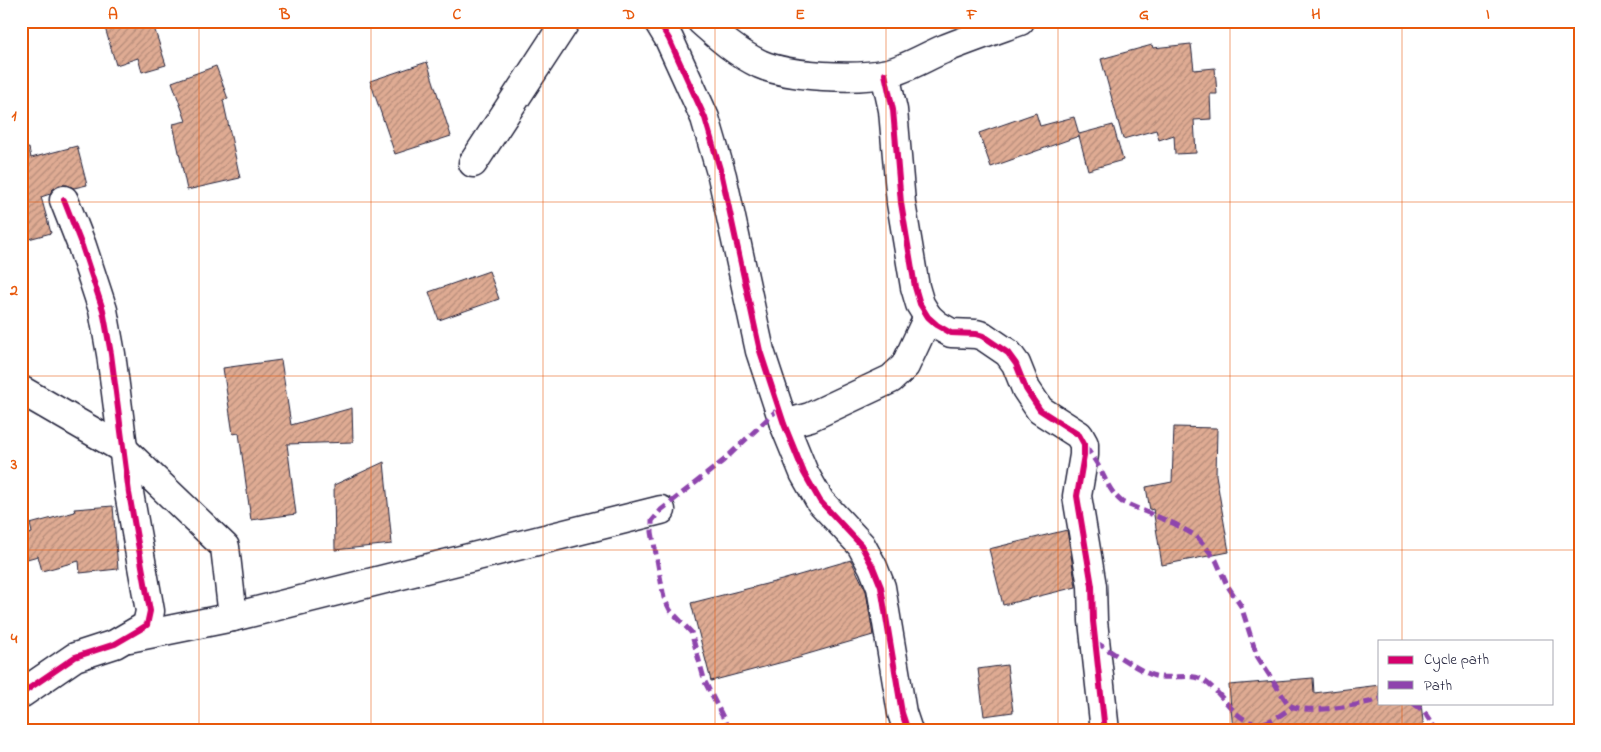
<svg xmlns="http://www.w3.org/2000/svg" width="1601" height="752" font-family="'Indie Flower',sans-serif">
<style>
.building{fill:url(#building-hatch);stroke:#22223b}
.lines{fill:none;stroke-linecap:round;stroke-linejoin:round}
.minor-casing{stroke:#22223b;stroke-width:31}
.minor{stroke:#fff;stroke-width:28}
.quiet{stroke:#8e44ad;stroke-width:5;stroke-dasharray:10 5;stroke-linecap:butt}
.cycleway-casing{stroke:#fff;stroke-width:9}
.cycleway{stroke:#d6006c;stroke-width:6}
.grid{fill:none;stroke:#e8590c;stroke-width:1;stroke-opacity:0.55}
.neatline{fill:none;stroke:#e8590c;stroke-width:2}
.grid-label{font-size:16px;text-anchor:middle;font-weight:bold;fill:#e8590c}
</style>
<defs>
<pattern id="building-hatch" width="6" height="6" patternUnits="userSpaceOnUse" patternTransform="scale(1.25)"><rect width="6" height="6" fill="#dfab93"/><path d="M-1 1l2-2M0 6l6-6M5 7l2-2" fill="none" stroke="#b48b79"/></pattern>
</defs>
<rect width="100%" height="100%" fill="#fff"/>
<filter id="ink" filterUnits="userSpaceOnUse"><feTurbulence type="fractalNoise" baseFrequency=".02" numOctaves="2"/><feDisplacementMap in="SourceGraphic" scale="10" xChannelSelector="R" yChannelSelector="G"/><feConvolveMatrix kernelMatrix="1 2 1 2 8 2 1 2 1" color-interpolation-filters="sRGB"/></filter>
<g filter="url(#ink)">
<g class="building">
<path d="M 103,21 L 152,21 L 166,65 L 142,72 L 138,58 L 116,65 Z"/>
<path d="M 1191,44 L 1194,70 L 1215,68 L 1217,94 L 1210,94 L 1211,119 L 1194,120 L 1196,153 L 1175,154 L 1174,135 L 1159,140 L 1156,130 L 1123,139 L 1101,59 L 1152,45 L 1153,48 Z"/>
<path d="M 427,62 L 451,136 L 395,154 L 370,81 Z"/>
<path d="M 216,66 L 228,99 L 223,100 L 240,178 L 187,190 L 173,124 L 186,121 L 172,82 Z"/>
<path d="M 1036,113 L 1040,126 L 1074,117 L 1079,134 L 1113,125 L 1123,160 L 1088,170 L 1079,136 L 991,167 L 979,133 Z"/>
<path d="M 77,146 L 87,185 L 74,188 L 67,185 L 59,185 L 52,190 L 50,194 L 41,197 L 51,233 L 21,241 L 21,149 L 29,148 L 31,158 Z"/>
<path d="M 489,271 L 499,299 L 439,320 L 429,292 Z"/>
<path d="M 281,360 L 291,425 L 352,408 L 353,442 L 287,444 L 296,514 L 251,520 L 239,433 L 233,434 L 223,368 Z"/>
<path d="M 1174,427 L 1217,428 L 1216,475 L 1229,552 L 1162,565 L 1153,509 L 1150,510 L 1146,487 L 1172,482 Z"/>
<path d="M 384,462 L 392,544 L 335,550 L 334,485 Z"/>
<path d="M 113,506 L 118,569 L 80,573 L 79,561 L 42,571 L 38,556 L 27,559 L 21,536 L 32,533 L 30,524 L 75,512 L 74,509 Z"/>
<path d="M 1067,530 L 1076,587 L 1003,605 L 989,549 Z"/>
<path d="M 851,560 L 866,591 L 873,635 L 801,656 L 802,657 L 711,681 L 691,603 L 782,580 Z"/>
<path d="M 1007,665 L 1013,712 L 984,716 L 978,669 Z"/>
<path d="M 1313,678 L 1314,693 L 1380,685 L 1380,703 L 1421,703 L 1424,731 L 1233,731 L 1229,685 Z"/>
</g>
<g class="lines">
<g class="minor-casing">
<g id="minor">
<path d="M 658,21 L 669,39 L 705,118 L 722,176 L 760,351 L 784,424 L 804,473 L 820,501 L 861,545 L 873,567 L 881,587 L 902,713 L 908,731"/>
<path d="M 701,21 C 720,38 737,53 760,64 C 789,77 857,80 888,73 C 906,69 927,56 944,49 C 969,39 995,30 1020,21"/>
<path d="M 885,74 L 893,110 L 901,203 L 915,287 L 920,304 L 928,317 L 937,325 L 951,333 L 976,334 L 983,336 L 1008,353 L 1016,364 L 1026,389 L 1040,410 L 1079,435 L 1084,444 L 1084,455 L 1077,496 L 1092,586 L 1093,621 L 1105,731"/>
<path d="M 473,163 L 566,21"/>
<path d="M 21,390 L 123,449 L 225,547 L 233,617 L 129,638"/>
<path d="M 784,424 L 810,417 L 891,379 L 905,366 L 928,317"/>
<path d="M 233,617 L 661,510"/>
<path d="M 21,694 L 75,657 L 115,644 L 139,630 L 147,625 L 150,611 L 129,493 L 111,354 L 103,310 L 82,246 L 64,200"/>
</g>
</g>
<use href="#minor" class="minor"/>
<g class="quiet">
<path d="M 116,21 L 117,22"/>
<path d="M 703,21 L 706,25"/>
<path d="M 1085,446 C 1090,453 1095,460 1099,467 C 1106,480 1110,492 1122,502 L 1175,524 L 1196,536 L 1205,546 L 1216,560 L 1227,585 L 1241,606 L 1257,656 L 1288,704 C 1303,716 1361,705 1380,699"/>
<path d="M 1095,642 C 1111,651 1139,671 1155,676 C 1170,680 1189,673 1201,679 C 1220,689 1233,719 1254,723 C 1268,725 1281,715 1292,707"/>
<path d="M 1413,703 L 1425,712 L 1438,731"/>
<path d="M 730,731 L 705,682 L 691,632 L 670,610 L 664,598 L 652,532 L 652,521 L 661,510 L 723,461 L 778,409"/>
</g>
<g class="cycleway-casing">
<g id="cycleway">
<path d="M 658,21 L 669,39 L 705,118 L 722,176 L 760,351 L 784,424 L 804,473 L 820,501 L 861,545 L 873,567 L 881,587 L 902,713 L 908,731"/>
<path d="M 885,74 L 893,110 L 901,203 L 915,287 L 920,304 L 928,317 L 937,325 L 951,333 L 976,334 L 983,336 L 1008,353 L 1016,364 L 1026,389 L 1040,410 L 1079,435 L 1084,444 L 1084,455 L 1077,496 L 1092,586 L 1093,621 L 1105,731"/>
<path d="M 21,694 L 75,657 L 115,644 L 139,630 L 147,625 L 150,611 L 129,493 L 111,354 L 103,310 L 82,246 L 64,200"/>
</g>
</g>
<use href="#cycleway" class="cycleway"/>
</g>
</g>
<path class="grid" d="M 199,21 L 199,731M 371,21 L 371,731M 543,21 L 543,731M 715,21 L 715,731M 886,21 L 886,731M 1058,21 L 1058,731M 1230,21 L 1230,731M 1402,21 L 1402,641M 21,202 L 1580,202M 21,376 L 1580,376M 21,550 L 1580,550M 1402,703 L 1402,731"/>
<rect width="1601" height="752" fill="none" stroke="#fff" stroke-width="55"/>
<rect x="1378" y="640" width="175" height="65" fill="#ffffff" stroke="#a7a7b1"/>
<rect x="1388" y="656" width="25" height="8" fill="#d6006c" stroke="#a7a7b1"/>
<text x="1424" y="664" font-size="15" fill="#22223b">Cycle path</text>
<rect x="1388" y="681" width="25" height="8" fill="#8e44ad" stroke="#a7a7b1"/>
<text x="1424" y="690" font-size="15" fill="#22223b">Path</text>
<rect x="28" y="28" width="1546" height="696" class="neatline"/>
<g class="grid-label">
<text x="113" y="19">A</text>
<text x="285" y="19">B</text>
<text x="457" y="19">C</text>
<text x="629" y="19">D</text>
<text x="800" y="19">E</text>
<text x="972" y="19">F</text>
<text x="1144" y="19">G</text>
<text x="1316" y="19">H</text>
<text x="1488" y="19">I</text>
<text x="14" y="120">1</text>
<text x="14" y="295">2</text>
<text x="14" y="469">3</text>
<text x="14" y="643">4</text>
</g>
</svg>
